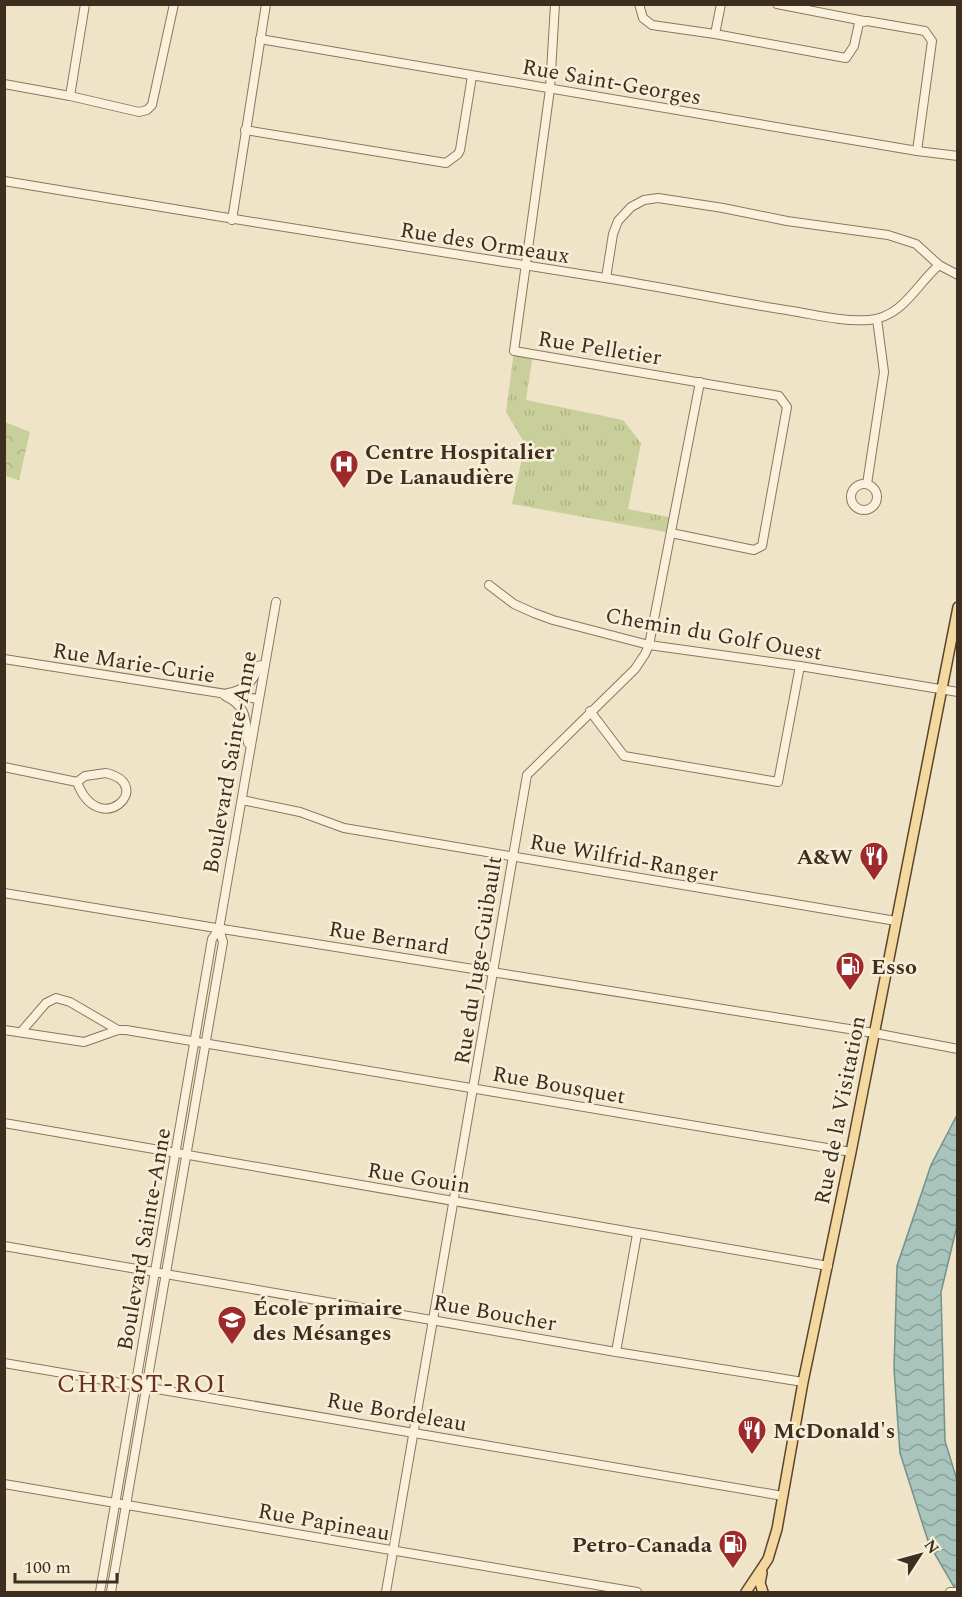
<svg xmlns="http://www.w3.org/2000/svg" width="962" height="1597" font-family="Spectral,serif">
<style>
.forest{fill:url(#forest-crowns)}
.park{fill:url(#park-tufts)}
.water{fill:url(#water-waves);stroke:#6f938a;stroke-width:1.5}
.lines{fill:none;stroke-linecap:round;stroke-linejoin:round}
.minor-casing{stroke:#8d765c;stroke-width:10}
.major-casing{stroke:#5b4430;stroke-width:12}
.minor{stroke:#faf1dc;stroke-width:8}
.major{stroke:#f3d9a0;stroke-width:9}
.labels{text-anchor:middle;stroke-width:5;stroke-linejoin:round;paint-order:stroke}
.street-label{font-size:22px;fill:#3d2e20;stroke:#f7eed8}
.poi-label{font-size:22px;font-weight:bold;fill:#3d2e20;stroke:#f7eed8;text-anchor:start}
.quarter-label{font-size:26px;letter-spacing:1.5px;fill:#6b2e1e;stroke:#f7eed8}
</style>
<defs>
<pattern id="forest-crowns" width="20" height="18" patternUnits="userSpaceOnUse" patternTransform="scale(1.5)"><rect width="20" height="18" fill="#c9cf9b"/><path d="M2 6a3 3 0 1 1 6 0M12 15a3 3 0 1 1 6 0" fill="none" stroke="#aeb285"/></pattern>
<pattern id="park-tufts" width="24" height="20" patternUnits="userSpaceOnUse" patternTransform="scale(1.5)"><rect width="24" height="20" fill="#c9cf9b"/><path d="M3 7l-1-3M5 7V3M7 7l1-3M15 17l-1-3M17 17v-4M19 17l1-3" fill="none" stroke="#aeb285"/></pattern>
<pattern id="water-waves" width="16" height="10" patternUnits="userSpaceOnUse" patternTransform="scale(1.5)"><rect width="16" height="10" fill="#a9c4bc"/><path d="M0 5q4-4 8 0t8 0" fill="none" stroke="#8ba098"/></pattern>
</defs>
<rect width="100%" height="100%" fill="#f0e4c8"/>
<path class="forest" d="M 5,422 L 30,432 L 19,480 L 5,476 Z"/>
<path class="park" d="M 514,351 L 533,354 L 526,400 L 623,420 L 641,443 L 628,509 L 674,518 L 671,533 L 512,504 L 525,444 L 506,412 Z"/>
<path class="water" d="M 957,1115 L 957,1226 L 941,1292 L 945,1441 L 957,1480 L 957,1592 L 929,1544 L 900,1453 L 894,1369 L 897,1266 L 931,1165 Z"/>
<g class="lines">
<g class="minor-casing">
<g id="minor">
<path d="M 555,4 L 550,89 L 514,351 L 779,396 L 787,407 L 762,546 L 754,550 L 671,533"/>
<path d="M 639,4 L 643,18 L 652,25 L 715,34 L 846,58 L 854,46 L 859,23 L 867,21 L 925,31 L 932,41 L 917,151"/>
<path d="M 777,4 L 864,21"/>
<path d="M 715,34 L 721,4"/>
<path d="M 260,39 L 917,151 L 958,156"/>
<path d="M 4,84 L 70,96 L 139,112 L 147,110 L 152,105 L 174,4"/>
<path d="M 70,96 L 85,4"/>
<path d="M 245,130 L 446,163 L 458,154 L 460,150 L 472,76"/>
<path d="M 4,181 C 204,215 405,246 605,278 C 667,288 729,301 792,311 C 817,315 843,322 869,320 C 903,317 916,285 939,265"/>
<path d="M 232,220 L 266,4"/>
<path d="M 606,278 L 613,234 L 618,221 L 631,207 L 644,200 L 658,198 L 723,208 L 787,221 L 888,235 L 916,244 L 939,265 L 958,275"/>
<path d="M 867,484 L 884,372 L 877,319"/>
<circle cx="864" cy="497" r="13"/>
<path d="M 489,585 L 514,604 L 534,613 L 553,620 L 649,645 L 800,666 L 958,692"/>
<path d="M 4,659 L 258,699"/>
<path d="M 228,693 C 243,691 255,681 258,666 L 262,665"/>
<path d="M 225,696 C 249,708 245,720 248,743"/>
<path d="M 590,711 L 624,756 L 778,782 L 800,666"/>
<path d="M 4,767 L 77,782"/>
<path d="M 106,773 C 157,785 99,841 77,782 L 85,776 Z"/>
<path d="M 242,800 L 300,812 L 344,828 L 896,921"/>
<path d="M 4,893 L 210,927 L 874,1033 L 958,1049"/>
<path d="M 4,1030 L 84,1042 L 118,1030 L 126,1030 L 851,1152"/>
<path d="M 21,1032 L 46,1003 L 56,998 L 70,1002 L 118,1030"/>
<path d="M 4,1123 L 828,1266"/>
<path d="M 4,1246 L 616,1352 L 803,1382"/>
<path d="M 616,1352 L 637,1234"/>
<path d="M 4,1363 L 783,1496"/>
<path d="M 4,1484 L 637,1592"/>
<path d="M 100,1592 L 212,939 L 219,929 L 276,602"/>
<path d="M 111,1592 L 223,942 L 219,929"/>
<path d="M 386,1592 L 527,775 L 635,669 L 645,654 L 649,645 L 700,382"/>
<path d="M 950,1592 L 958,1592"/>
</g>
</g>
<g class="major-casing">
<g id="major">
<path d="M 762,1573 L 760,1583 L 763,1592"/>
<path d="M 746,1592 L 768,1559 L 777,1529 L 803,1382 L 851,1152 L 958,607"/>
</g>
</g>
<use href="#minor" class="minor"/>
<use href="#major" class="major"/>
</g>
<defs>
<g id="hospital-pin" transform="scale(1.5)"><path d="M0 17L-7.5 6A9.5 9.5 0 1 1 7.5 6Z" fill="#9e2a2b" stroke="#f7eed8"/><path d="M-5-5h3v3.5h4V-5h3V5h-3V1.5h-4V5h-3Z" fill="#fff"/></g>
<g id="restaurant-pin" transform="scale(1.5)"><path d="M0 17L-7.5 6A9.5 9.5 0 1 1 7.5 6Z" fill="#9e2a2b" stroke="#f7eed8"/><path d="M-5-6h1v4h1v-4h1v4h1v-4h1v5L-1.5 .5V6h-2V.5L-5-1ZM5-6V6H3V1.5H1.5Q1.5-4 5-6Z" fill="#fff"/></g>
<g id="fuel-pin" transform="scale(1.5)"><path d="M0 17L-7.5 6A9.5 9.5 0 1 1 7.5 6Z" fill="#9e2a2b" stroke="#f7eed8"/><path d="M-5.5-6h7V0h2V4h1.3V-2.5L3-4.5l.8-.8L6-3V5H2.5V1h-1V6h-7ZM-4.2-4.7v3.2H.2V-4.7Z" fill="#fff"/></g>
<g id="school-pin" transform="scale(1.5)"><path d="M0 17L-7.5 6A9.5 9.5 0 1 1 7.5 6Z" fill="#9e2a2b" stroke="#f7eed8"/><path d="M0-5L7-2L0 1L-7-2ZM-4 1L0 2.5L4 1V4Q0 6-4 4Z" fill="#fff"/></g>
</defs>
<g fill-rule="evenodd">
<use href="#hospital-pin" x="344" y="464"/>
<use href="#restaurant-pin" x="874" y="856"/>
<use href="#fuel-pin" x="850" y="966"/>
<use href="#school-pin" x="232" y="1320"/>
<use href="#restaurant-pin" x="752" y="1430"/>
<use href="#fuel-pin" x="733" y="1544"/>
</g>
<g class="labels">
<g class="street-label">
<text transform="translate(612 81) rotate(10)" y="8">Rue Saint-Georges</text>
<text transform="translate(485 242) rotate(9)" y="8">Rue des Ormeaux</text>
<text transform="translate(600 347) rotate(9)" y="8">Rue Pelletier</text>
<text transform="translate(714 633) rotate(10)" y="8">Chemin du Golf Ouest</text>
<text transform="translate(134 662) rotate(9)" y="8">Rue Marie-Curie</text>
<text transform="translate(229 762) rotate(-80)" y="8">Boulevard Sainte-Anne</text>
<text transform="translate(624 857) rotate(10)" y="8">Rue Wilfrid-Ranger</text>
<text transform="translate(389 937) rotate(9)" y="8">Rue Bernard</text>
<text transform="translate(477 960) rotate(-81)" y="8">Rue du Juge-Guibault</text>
<text transform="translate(559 1084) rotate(10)" y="8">Rue Bousquet</text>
<text transform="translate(839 1110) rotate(-79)" y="8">Rue de la Visitation</text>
<text transform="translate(419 1177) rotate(9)" y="8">Rue Gouin</text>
<text transform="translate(143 1239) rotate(-80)" y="8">Boulevard Sainte-Anne</text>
<text transform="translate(495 1312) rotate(10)" y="8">Rue Boucher</text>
<text transform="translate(397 1411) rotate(10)" y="8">Rue Bordeleau</text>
<text transform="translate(324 1521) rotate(10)" y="8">Rue Papineau</text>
</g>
<g class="poi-label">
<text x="365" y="459">Centre Hospitalier<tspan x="365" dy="25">De Lanaudière</tspan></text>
<text x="853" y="864" text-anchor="end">A&amp;W</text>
<text x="871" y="974">Esso</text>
<text x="253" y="1315">École primaire<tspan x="253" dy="25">des Mésanges</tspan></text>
<text x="773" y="1438">McDonald's</text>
<text x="712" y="1552" text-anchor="end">Petro-Canada</text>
</g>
<g class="quarter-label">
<text x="142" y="1392">CHRIST-ROI</text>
</g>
</g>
<rect width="962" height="1597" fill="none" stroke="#3d2e20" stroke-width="12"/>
<g transform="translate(920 1555) rotate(54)" stroke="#f7eed8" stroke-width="4.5" paint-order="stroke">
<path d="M0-4.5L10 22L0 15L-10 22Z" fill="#3d2e20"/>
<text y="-9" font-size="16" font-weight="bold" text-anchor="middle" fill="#3d2e20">N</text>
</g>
<path d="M15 1573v9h102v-9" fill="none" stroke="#3d2e20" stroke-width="3"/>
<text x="24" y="1573" font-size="18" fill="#3d2e20" stroke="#f7eed8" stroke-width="4.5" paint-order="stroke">100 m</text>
</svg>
